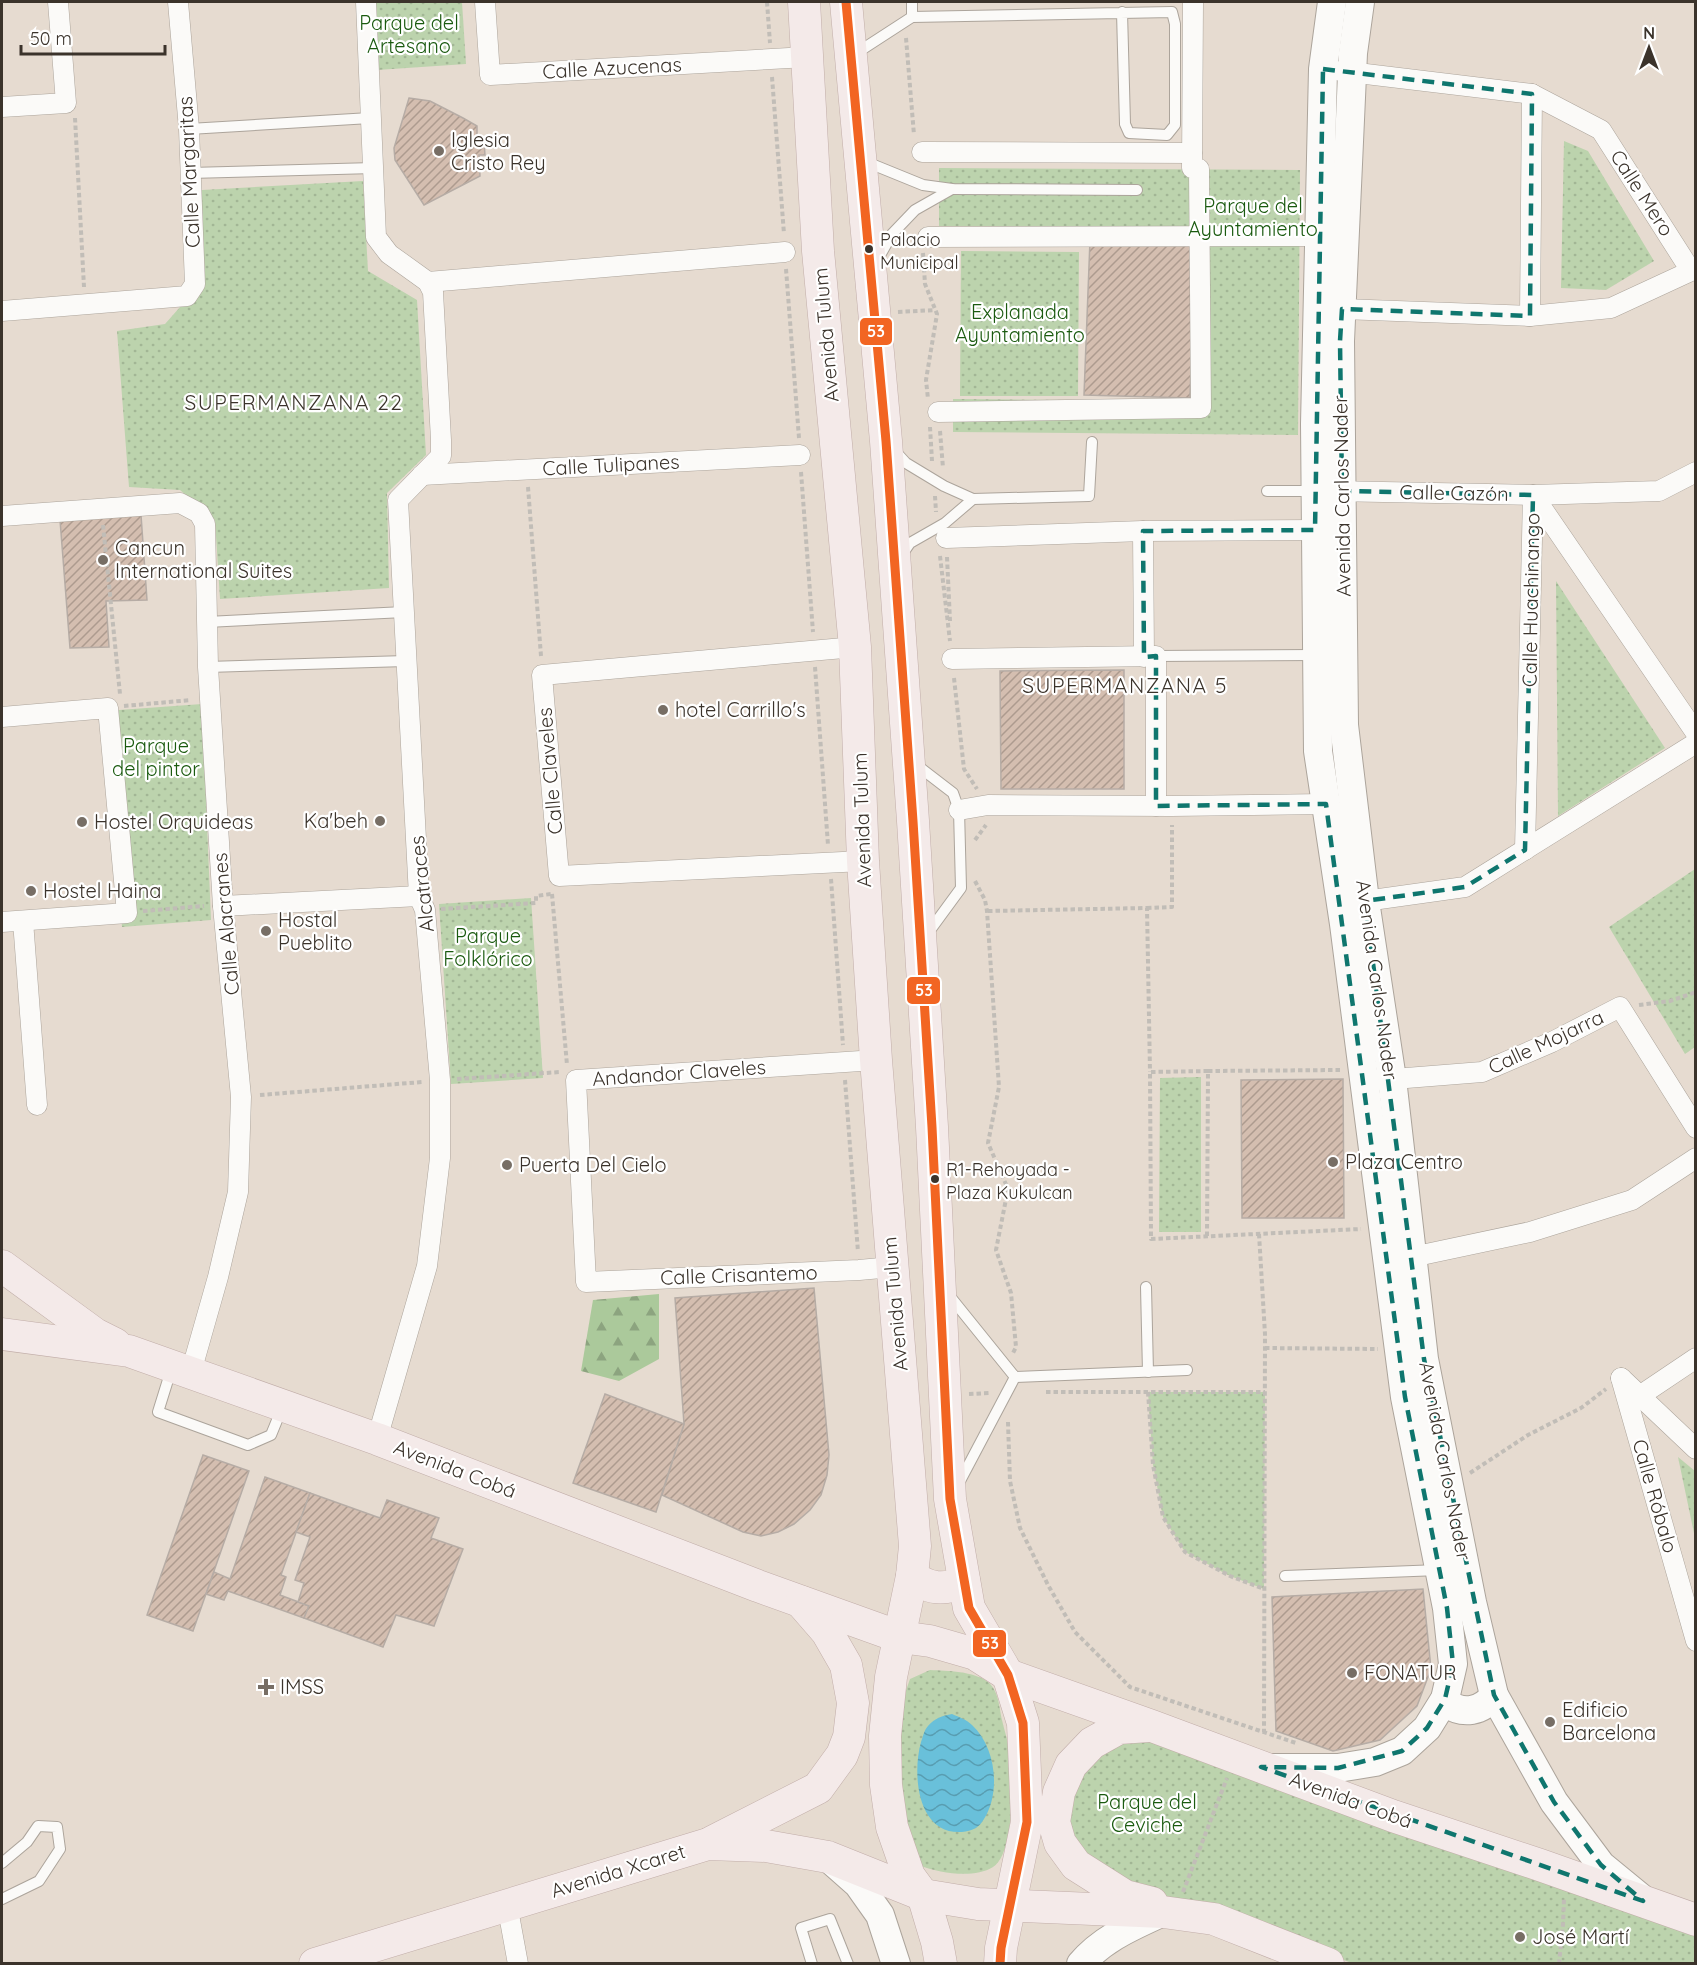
<svg xmlns="http://www.w3.org/2000/svg" width="1697" height="1965" font-family="Quicksand,sans-serif">
<style>
.grass{fill:url(#grass-dots)}
.forest{fill:url(#forest-firs)}
.water{fill:url(#water-waves)}
.building{fill:url(#building-hatch);stroke:#b6aca5;stroke-width:1.5}
.lines{fill:none;stroke-linecap:round;stroke-linejoin:round}
.lane-casing{stroke:#aca49b;stroke-width:12}
.street-casing{stroke:#aca49b;stroke-width:21}
.secondary-casing{stroke:#aca49b;stroke-width:30}
.primary-casing{stroke:#c1ada8;stroke-width:33}
.path{stroke:#c1bdb7;stroke-width:4;stroke-dasharray:4.5 3;stroke-linecap:butt}
.lane{stroke:#fbfaf8;stroke-width:10}
.street{stroke:#fbfaf8;stroke-width:20}
.secondary{stroke:#fbfaf8;stroke-width:28}
.primary{stroke:#f4eae9;stroke-width:32}
.bus-1-casing{stroke:#fff;stroke-width:14}
.bus-1{stroke:#f26522;stroke-width:9}
.marked{fill:none;stroke:#0f766e;stroke-width:4.5;stroke-dasharray:12 8;stroke-linejoin:round}
.poi-dot{fill:#776e65;stroke:#fff;stroke-width:2}
.bus-dot{fill:#3b332b;stroke:#fff;stroke-width:2}
.labels{text-anchor:middle;stroke-width:4.5;stroke-linejoin:round;paint-order:stroke}
.bus-label{font-size:18px;fill:#3b332b;stroke:#fff;text-anchor:start}
.park-label{font-size:20px;fill:#1a5a0f;stroke:#fff}
.street-label{font-size:20px;fill:#3b332b;stroke:#fff}
.poi-label{font-size:20px;fill:#3b332b;stroke:#fff;text-anchor:start}
.neighbourhood-label{font-size:21px;letter-spacing:1.5px;fill:#3b332b;stroke:#fff}
.line-badge{stroke:#fff;stroke-width:2}
.badge-label{font-size:16px;text-anchor:middle;font-weight:bold;fill:#fff}
</style>
<defs>
<pattern id="grass-dots" width="8" height="8" patternUnits="userSpaceOnUse" patternTransform="scale(1.5)"><rect width="8" height="8" fill="#bcd3ad"/><path d="M2 2h.1M6 6h.1" fill="none" stroke="#a2b695" stroke-width="1.8" stroke-linecap="round"/></pattern>
<pattern id="forest-firs" width="22" height="20" patternUnits="userSpaceOnUse" patternTransform="scale(1.5)"><rect width="22" height="20" fill="#abc99b"/><path d="M5 1l3.5 6h-7zM16 11l3.5 6h-7z" fill="#8ca47f"/></pattern>
<pattern id="water-waves" width="16" height="10" patternUnits="userSpaceOnUse" patternTransform="scale(1.5)"><rect width="16" height="10" fill="#69c0da"/><path d="M0 5q4-4 8 0t8 0" fill="none" stroke="#589db1"/></pattern>
<pattern id="building-hatch" width="6" height="6" patternUnits="userSpaceOnUse" patternTransform="scale(1.5)"><rect width="6" height="6" fill="#d4beb0"/><path d="M-1 1l2-2M0 6l6-6M5 7l2-2" fill="none" stroke="#ad9b8f"/></pattern>
</defs>
<rect width="100%" height="100%" fill="#e6dbd0"/>
<g class="grass">
<path d="M 372,2 L 462,2 L 466,64 L 377,70 Z"/>
<path d="M 1564,141 L 1588,151 L 1654,261 L 1606,290 L 1561,288 Z"/>
<path d="M 939,168 L 1300,170 L 1298,435 L 953,432 L 953,399 L 1206,401 L 1207,227 L 939,226 Z"/>
<path d="M 363,181 L 368,271 L 417,300 L 426,455 L 387,493 L 389,588 L 220,599 L 215,520 L 180,490 L 129,487 L 117,331 L 165,324 L 188,298 L 184,191 Z"/>
<path d="M 961,251 L 1079,252 L 1078,396 L 960,396 Z"/>
<path d="M 1556,581 L 1665,748 L 1558,816 Z"/>
<path d="M 202,704 L 211,920 L 122,927 L 105,711 Z"/>
<path d="M 1695,869 L 1695,1047 L 1685,1054 L 1609,927 Z"/>
<path d="M 531,898 L 543,1078 L 451,1084 L 439,904 Z"/>
<path d="M 1201,1077 L 1201,1232 L 1159,1232 L 1160,1078 Z"/>
<path d="M 1148,1392 L 1265,1392 L 1264,1589 L 1230,1576 L 1185,1552 L 1163,1517 L 1153,1465 Z"/>
<path d="M 1678,1457 L 1695,1471 L 1695,1538 Z"/>
<path d="M 930,1670 C 947,1671 974,1671 988,1682 C 999,1691 999,1707 1002,1720 C 1005,1733 1010,1747 1011,1761 C 1013,1784 1014,1854 993,1867 C 974,1879 940,1873 921,1866 L 910,1844 L 898,1775 L 903,1699 L 910,1679 Z"/>
<path d="M 1145,1735 L 1695,1934 L 1695,1963 L 1352,1963 L 1109,1878 L 1071,1839 L 1068,1785 L 1090,1753 Z"/>
</g>
<path class="forest" d="M 659,1294 L 659,1359 L 619,1381 L 581,1371 L 593,1300 Z"/>
<path class="water" d="M 952,1714 C 959,1717 967,1720 972,1725 C 996,1747 1001,1792 984,1819 C 979,1828 972,1831 962,1832 C 917,1835 912,1774 921,1742 C 923,1737 924,1730 928,1726 C 935,1718 942,1716 952,1714 Z"/>
<g class="building">
<path d="M 409,98 L 430,101 L 463,118 L 477,126 L 477,142 L 484,141 L 485,155 L 479,155 L 480,176 L 424,205 L 395,160 L 394,148 Z"/>
<path d="M 1090,240 L 1195,243 L 1190,398 L 1084,395 Z"/>
<path d="M 141,515 L 147,600 L 106,601 L 109,647 L 70,648 L 60,520 Z"/>
<path d="M 1124,670 L 1124,789 L 1001,789 L 1000,671 Z"/>
<path d="M 1343,1079 L 1344,1218 L 1242,1218 L 1241,1080 Z"/>
<path d="M 814,1288 L 829,1455 L 827,1475 L 821,1495 L 810,1510 L 794,1524 L 778,1532 L 761,1536 L 743,1532 L 662,1495 L 684,1424 L 675,1298 Z"/>
<path d="M 605,1394 L 684,1424 L 656,1512 L 573,1483 Z"/>
<path d="M 203,1455 L 249,1471 L 193,1631 L 147,1615 Z"/>
<path d="M 265,1477 L 310,1493 L 281,1575 L 286,1577 L 280,1595 L 309,1606 L 304,1618 L 228,1591 L 224,1600 L 206,1594 L 214,1572 L 230,1579 Z"/>
<path d="M 310,1493 L 380,1518 L 387,1500 L 439,1518 L 431,1538 L 463,1549 L 434,1626 L 396,1615 L 383,1647 L 304,1618 L 309,1606 L 298,1602 L 304,1583 L 295,1580 L 310,1537 L 296,1532 Z"/>
<path d="M 1423,1589 L 1431,1669 L 1417,1706 L 1380,1740 L 1333,1751 L 1276,1731 L 1272,1597 Z"/>
</g>
<g class="lines">
<g class="lane-casing">
<g id="lane">
<path d="M 912,2 L 912,17"/>
<path d="M 855,54 L 912,17 L 1172,12 L 1175,24 L 1175,125 L 1167,135 L 1129,133 L 1125,124 L 1122,12"/>
<path d="M 189,129 L 370,118"/>
<path d="M 864,161 L 923,185 L 952,189 L 1137,190"/>
<path d="M 190,173 L 374,168"/>
<path d="M 878,259 L 892,234 L 915,210 L 952,189"/>
<path d="M 894,450 L 906,463 L 944,486 L 973,499 L 1089,496 L 1092,442"/>
<path d="M 1267,491 L 1314,491"/>
<path d="M 901,556 L 910,543 L 945,523 L 973,499"/>
<path d="M 207,622 L 404,612"/>
<path d="M 1156,656 L 1315,655"/>
<path d="M 208,667 L 406,661"/>
<path d="M 914,763 L 953,793 L 959,810 L 961,888 L 928,933"/>
<path d="M 1146,1287 L 1148,1372"/>
<path d="M 948,1294 L 1015,1377 L 1187,1370"/>
<path d="M 172,1367 L 158,1412 L 248,1445 L 271,1435 L 282,1408"/>
<path d="M 959,1483 L 1015,1377"/>
<path d="M 1285,1576 L 1439,1570"/>
<path d="M 2,1863 L 27,1842 L 38,1826 L 57,1827 L 60,1849 L 39,1881 L 2,1899"/>
<path d="M 812,1964 L 801,1928 L 830,1919 L 848,1964"/>
</g>
</g>
<g class="street-casing">
<g id="street">
<path d="M 366,2 L 376,237 L 389,254 L 428,282 L 433,292 L 441,440 L 441,456 L 398,500 L 419,896 L 425,910 L 440,1080 L 440,1158 L 427,1266 L 377,1439"/>
<path d="M 485,2 L 490,75 L 807,57"/>
<path d="M 1341,71 L 1532,94 L 1601,130 L 1691,271 L 1611,308 L 1530,316 L 1342,309"/>
<path d="M 2,107 L 66,103 L 58,2"/>
<path d="M 922,152 L 1192,153"/>
<path d="M 928,237 L 1318,236"/>
<path d="M 428,282 L 785,252"/>
<path d="M 2,311 L 187,296 L 195,284 L 189,129 L 178,2"/>
<path d="M 1530,316 L 1532,94"/>
<path d="M 938,412 L 1201,408 L 1199,169 L 1192,168 L 1193,2"/>
<path d="M 422,475 L 800,455"/>
<path d="M 1331,491 L 1533,495 L 1659,491 L 1696,472"/>
<path d="M 1533,495 L 1696,733"/>
<path d="M 2,516 L 180,503 L 199,513 L 205,524 L 208,667 L 223,906 L 241,1097 L 238,1192 L 218,1277 L 191,1372"/>
<path d="M 1143,531 L 1144,657"/>
<path d="M 946,538 L 1143,531 L 1315,530"/>
<path d="M 855,647 L 542,675 L 559,876 L 863,861"/>
<path d="M 952,659 L 1156,656 L 1156,806"/>
<path d="M 2,717 L 108,708 L 127,913 L 2,922"/>
<path d="M 959,810 L 988,805 L 1171,806 L 1326,804"/>
<path d="M 1525,850 L 1533,495"/>
<path d="M 1365,901 L 1465,887 L 1696,743"/>
<path d="M 223,906 L 419,896"/>
<path d="M 23,921 L 37,1105"/>
<path d="M 876,1060 L 576,1080 L 586,1282 L 859,1270 L 892,1267"/>
<path d="M 1381,1080 L 1482,1072 L 1552,1042 L 1620,1007 L 1696,1128"/>
<path d="M 1412,1257 L 1530,1232 L 1632,1200 L 1696,1158"/>
<path d="M 1621,1378 L 1696,1641"/>
<path d="M 1621,1378 L 1696,1449"/>
<path d="M 1641,1395 L 1696,1358"/>
<path d="M 507,1904 L 518,1964"/>
</g>
</g>
<g class="secondary-casing">
<g id="secondary">
<path d="M 1360,2 L 1353,53 L 1340,341 L 1344,725 L 1365,901 L 1392,1079 L 1424,1359 L 1472,1602 L 1494,1695 L 1554,1802 L 1601,1865 L 1640,1897"/>
<path d="M 1445,1699 L 1446,1703 C 1463,1715 1482,1712 1494,1695"/>
<path d="M 1270,1768 L 1338,1768 L 1375,1762 L 1402,1751 L 1427,1728 L 1445,1699 L 1453,1664 L 1447,1608 L 1405,1397 L 1344,924 L 1318,751 L 1315,424 L 1323,69 L 1332,2"/>
<path d="M 832,1861 L 858,1884 L 880,1915 L 896,1964"/>
<path d="M 1081,1964 C 1103,1938 1133,1926 1163,1912"/>
</g>
</g>
<g class="primary-casing">
<g id="primary">
<path d="M 804,2 L 818,251 L 855,647 L 863,861 L 876,1060 L 915,1546 L 912,1576 L 891,1677 L 885,1736 L 886,1785 L 892,1827 L 909,1876 L 923,1895 L 937,1942 L 941,1964"/>
<path d="M 846,2 L 886,441 L 913,821 L 932,1127 L 950,1499 L 969,1608 L 1008,1675 L 1023,1723 L 1027,1822 L 1001,1948 L 1000,1964"/>
<path d="M 2,1266 L 95,1334 L 115,1344"/>
<path d="M 2,1334 L 129,1351 L 377,1439 L 758,1586 L 900,1637 L 930,1641 L 975,1654 L 1008,1675 L 1152,1726 L 1393,1816 L 1540,1865 L 1696,1920"/>
<path d="M 912,1576 C 928,1589 945,1591 964,1581"/>
<path d="M 1149,1726 L 1119,1728 L 1092,1743 L 1071,1765 L 1059,1792 L 1054,1822 L 1060,1843 L 1076,1865 L 1125,1896 L 1152,1903"/>
<path d="M 712,1842 L 818,1788 L 842,1755 L 849,1737 L 853,1703 L 846,1665 L 827,1632 L 801,1602"/>
<path d="M 315,1964 L 708,1844 L 766,1846 L 828,1857 L 923,1895 L 978,1904 L 1163,1912 L 1214,1919 L 1328,1964"/>
</g>
</g>
<g class="path">
<path d="M 767,2 L 770,43"/>
<path d="M 906,38 L 914,135"/>
<path d="M 772,77 L 784,234"/>
<path d="M 75,118 L 84,287"/>
<path d="M 923,253 L 925,284 L 937,314 L 926,380 L 928,399"/>
<path d="M 786,269 L 799,438"/>
<path d="M 898,312 L 935,310"/>
<path d="M 930,427 L 932,461"/>
<path d="M 940,431 L 943,468"/>
<path d="M 801,472 L 813,632"/>
<path d="M 528,487 L 541,656"/>
<path d="M 935,496 L 936,512"/>
<path d="M 103,525 L 120,694"/>
<path d="M 940,556 L 950,641"/>
<path d="M 947,557 L 950,621"/>
<path d="M 815,667 L 828,845"/>
<path d="M 954,678 L 964,769 L 977,789"/>
<path d="M 124,706 L 191,700"/>
<path d="M 975,840 L 986,825"/>
<path d="M 831,879 L 843,1045"/>
<path d="M 975,881 L 985,900 L 987,911 L 999,1087 L 988,1143 L 1008,1189 L 996,1250 L 1011,1293 L 1016,1347 L 1013,1353"/>
<path d="M 552,894 L 567,1065"/>
<path d="M 1147,908 L 1172,907 L 1172,825"/>
<path d="M 441,909 L 536,903 L 536,896 L 551,894"/>
<path d="M 143,911 L 204,906"/>
<path d="M 988,911 L 1147,908 L 1150,1072"/>
<path d="M 1639,1005 L 1670,1001 L 1696,992"/>
<path d="M 1208,1071 L 1150,1072 L 1151,1239 L 1361,1229"/>
<path d="M 457,1079 L 560,1072"/>
<path d="M 845,1080 L 858,1252"/>
<path d="M 260,1095 L 422,1082"/>
<path d="M 1259,1234 L 1265,1334 L 1264,1732"/>
<path d="M 1207,1236 L 1208,1071 L 1341,1070"/>
<path d="M 1265,1348 L 1378,1349"/>
<path d="M 1046,1392 L 1265,1392"/>
<path d="M 1148,1392 L 1153,1465 L 1163,1517 L 1185,1552 L 1230,1576 L 1264,1589"/>
<path d="M 969,1394 L 991,1393"/>
<path d="M 1008,1422 L 1010,1481 L 1020,1528 L 1048,1585 L 1075,1632 L 1130,1687 L 1296,1743"/>
<path d="M 1470,1473 L 1528,1435 L 1581,1408 L 1606,1389"/>
<path d="M 1183,1892 L 1227,1778"/>
<path d="M 1559,1964 L 1563,1924 L 1564,1899"/>
</g>
<use href="#lane" class="lane"/>
<use href="#street" class="street"/>
<use href="#secondary" class="secondary"/>
<use href="#primary" class="primary"/>
<g class="bus-1-casing">
<path id="bus-1" d="M 846,2 L 886,441 L 913,821 L 932,1127 L 950,1499 L 969,1608 L 1008,1675 L 1023,1723 L 1027,1822 L 1001,1948 L 1000,1964"/>
</g>
<use href="#bus-1" class="bus-1"/>
</g>
<path class="marked" d="M 1323,69 L 1532,94 L 1530,316 L 1342,309 L 1340,341 L 1342,491 L 1533,495 L 1525,850 L 1465,887 L 1365,901 L 1424,1359 L 1494,1695 L 1554,1802 L 1601,1865 L 1643,1901 L 1261,1767 L 1338,1768 L 1402,1751 L 1427,1728 L 1445,1699 L 1453,1664 L 1447,1608 L 1405,1397 L 1326,804 L 1156,806 L 1156,656 L 1144,657 L 1143,531 L 1315,530 Z"/>
<g class="poi-dot">
<circle cx="439" cy="151" r="6"/>
<circle cx="103" cy="560" r="6"/>
<circle cx="663" cy="710" r="6"/>
<circle cx="380" cy="821" r="6"/>
<circle cx="82" cy="822" r="6"/>
<circle cx="31" cy="891" r="6"/>
<circle cx="266" cy="931" r="6"/>
<circle cx="1333" cy="1162" r="6"/>
<circle cx="507" cy="1165" r="6"/>
<circle cx="1352" cy="1673" r="6"/>
<path d="M263 1678h6v6h6v6h-6v6h-6v-6h-6v-6h6z"/>
<circle cx="1550" cy="1722" r="6"/>
<circle cx="1520" cy="1937" r="6"/>
</g>
<g class="bus-dot">
<circle cx="869" cy="249" r="5"/>
<circle cx="935" cy="1179" r="5"/>
</g>
<g class="labels">
<g class="bus-label">
<text x="880" y="246">Palacio<tspan x="880" dy="23">Municipal</tspan></text>
<text x="946" y="1176">R1-Rehoyada -<tspan x="946" dy="23">Plaza Kukulcan</tspan></text>
</g>
<g class="park-label">
<text x="409" y="30">Parque del<tspan x="409" dy="23">Artesano</tspan></text>
<text x="1253" y="213">Parque del<tspan x="1253" dy="23">Ayuntamiento</tspan></text>
<text x="1020" y="319">Explanada<tspan x="1020" dy="23">Ayuntamiento</tspan></text>
<text x="156" y="753">Parque<tspan x="156" dy="23">del pintor</tspan></text>
<text x="488" y="943">Parque<tspan x="488" dy="23">Folklórico</tspan></text>
<text x="1147" y="1809">Parque del<tspan x="1147" dy="23">Ceviche</tspan></text>
</g>
<g class="street-label">
<text transform="translate(612 68) rotate(-3)" y="7">Calle Azucenas</text>
<text transform="translate(189 172) rotate(-93)" y="7">Calle Margaritas</text>
<text transform="translate(1642 193) rotate(57)" y="7">Calle Mero</text>
<text transform="translate(826 335) rotate(-95)" y="7">Avenida Tulum</text>
<text transform="translate(611 465) rotate(-3)" y="7">Calle Tulipanes</text>
<text transform="translate(1454 493) rotate(1)" y="7">Calle Cazón</text>
<text transform="translate(1342 496) rotate(-91)" y="7">Avenida Carlos Nader</text>
<text transform="translate(1531 600) rotate(-89)" y="7">Calle Huachinango</text>
<text transform="translate(550 771) rotate(-95)" y="7">Calle Claveles</text>
<text transform="translate(862 820) rotate(-92)" y="7">Avenida Tulum</text>
<text transform="translate(422 884) rotate(-96)" y="7">Alcatraces</text>
<text transform="translate(226 924) rotate(-95)" y="7">Calle Alacranes</text>
<text transform="translate(1377 980) rotate(82)" y="7">Avenida Carlos Nader</text>
<text transform="translate(1546 1042) rotate(-25)" y="7">Calle Mojarra</text>
<text transform="translate(679 1073) rotate(-4)" y="7">Andandor Claveles</text>
<text transform="translate(739 1275) rotate(-2)" y="7">Calle Crisantemo</text>
<text transform="translate(895 1304) rotate(-95)" y="7">Avenida Tulum</text>
<text transform="translate(1445 1461) rotate(79)" y="7">Avenida Carlos Nader</text>
<text transform="translate(455 1469) rotate(21)" y="7">Avenida Cobá</text>
<text transform="translate(1655 1496) rotate(74)" y="7">Calle Róbalo</text>
<text transform="translate(1351 1800) rotate(20)" y="7">Avenida Cobá</text>
<text transform="translate(618 1871) rotate(-17)" y="7">Avenida Xcaret</text>
</g>
<g class="poi-label">
<text x="451" y="147">Iglesia<tspan x="451" dy="23">Cristo Rey</tspan></text>
<text x="115" y="555">Cancun<tspan x="115" dy="23">International Suites</tspan></text>
<text x="675" y="717">hotel Carrillo's</text>
<text x="368" y="828" text-anchor="end">Ka'beh</text>
<text x="94" y="829">Hostel Orquideas</text>
<text x="43" y="898">Hostel Haina</text>
<text x="278" y="927">Hostal<tspan x="278" dy="23">Pueblito</tspan></text>
<text x="1345" y="1169">Plaza Centro</text>
<text x="519" y="1172">Puerta Del Cielo</text>
<text x="1364" y="1680">FONATUR</text>
<text x="280" y="1694">IMSS</text>
<text x="1562" y="1717">Edificio<tspan x="1562" dy="23">Barcelona</tspan></text>
<text x="1532" y="1944">José Martí</text>
</g>
<g class="neighbourhood-label">
<text x="294" y="410">SUPERMANZANA 22</text>
<text x="1125" y="693">SUPERMANZANA 5</text>
</g>
</g>
<g class="line-badge">
<rect x="859" y="317" width="34" height="29" rx="6" fill="#f26522"/>
<rect x="906" y="976" width="35" height="29" rx="6" fill="#f26522"/>
<rect x="972" y="1629" width="35" height="29" rx="6" fill="#f26522"/>
</g>
<g class="badge-label">
<text x="876" y="337">53</text>
<text x="924" y="996">53</text>
<text x="990" y="1649">53</text>
</g>
<rect width="1697" height="1965" fill="none" stroke="#3b332b" stroke-width="6"/>
<g transform="translate(1649 48)" stroke="#ffffff" stroke-width="4.5" paint-order="stroke">
<path d="M0-4.5L10 22L0 15L-10 22Z" fill="#3b332b"/>
<text y="-9" font-size="16" font-weight="bold" text-anchor="middle" fill="#3b332b">N</text>
</g>
<path d="M21 45v9h144v-9" fill="none" stroke="#3b332b" stroke-width="3"/>
<text x="30" y="45" font-size="18" fill="#3b332b" stroke="#ffffff" stroke-width="4.5" paint-order="stroke">50 m</text>
</svg>
